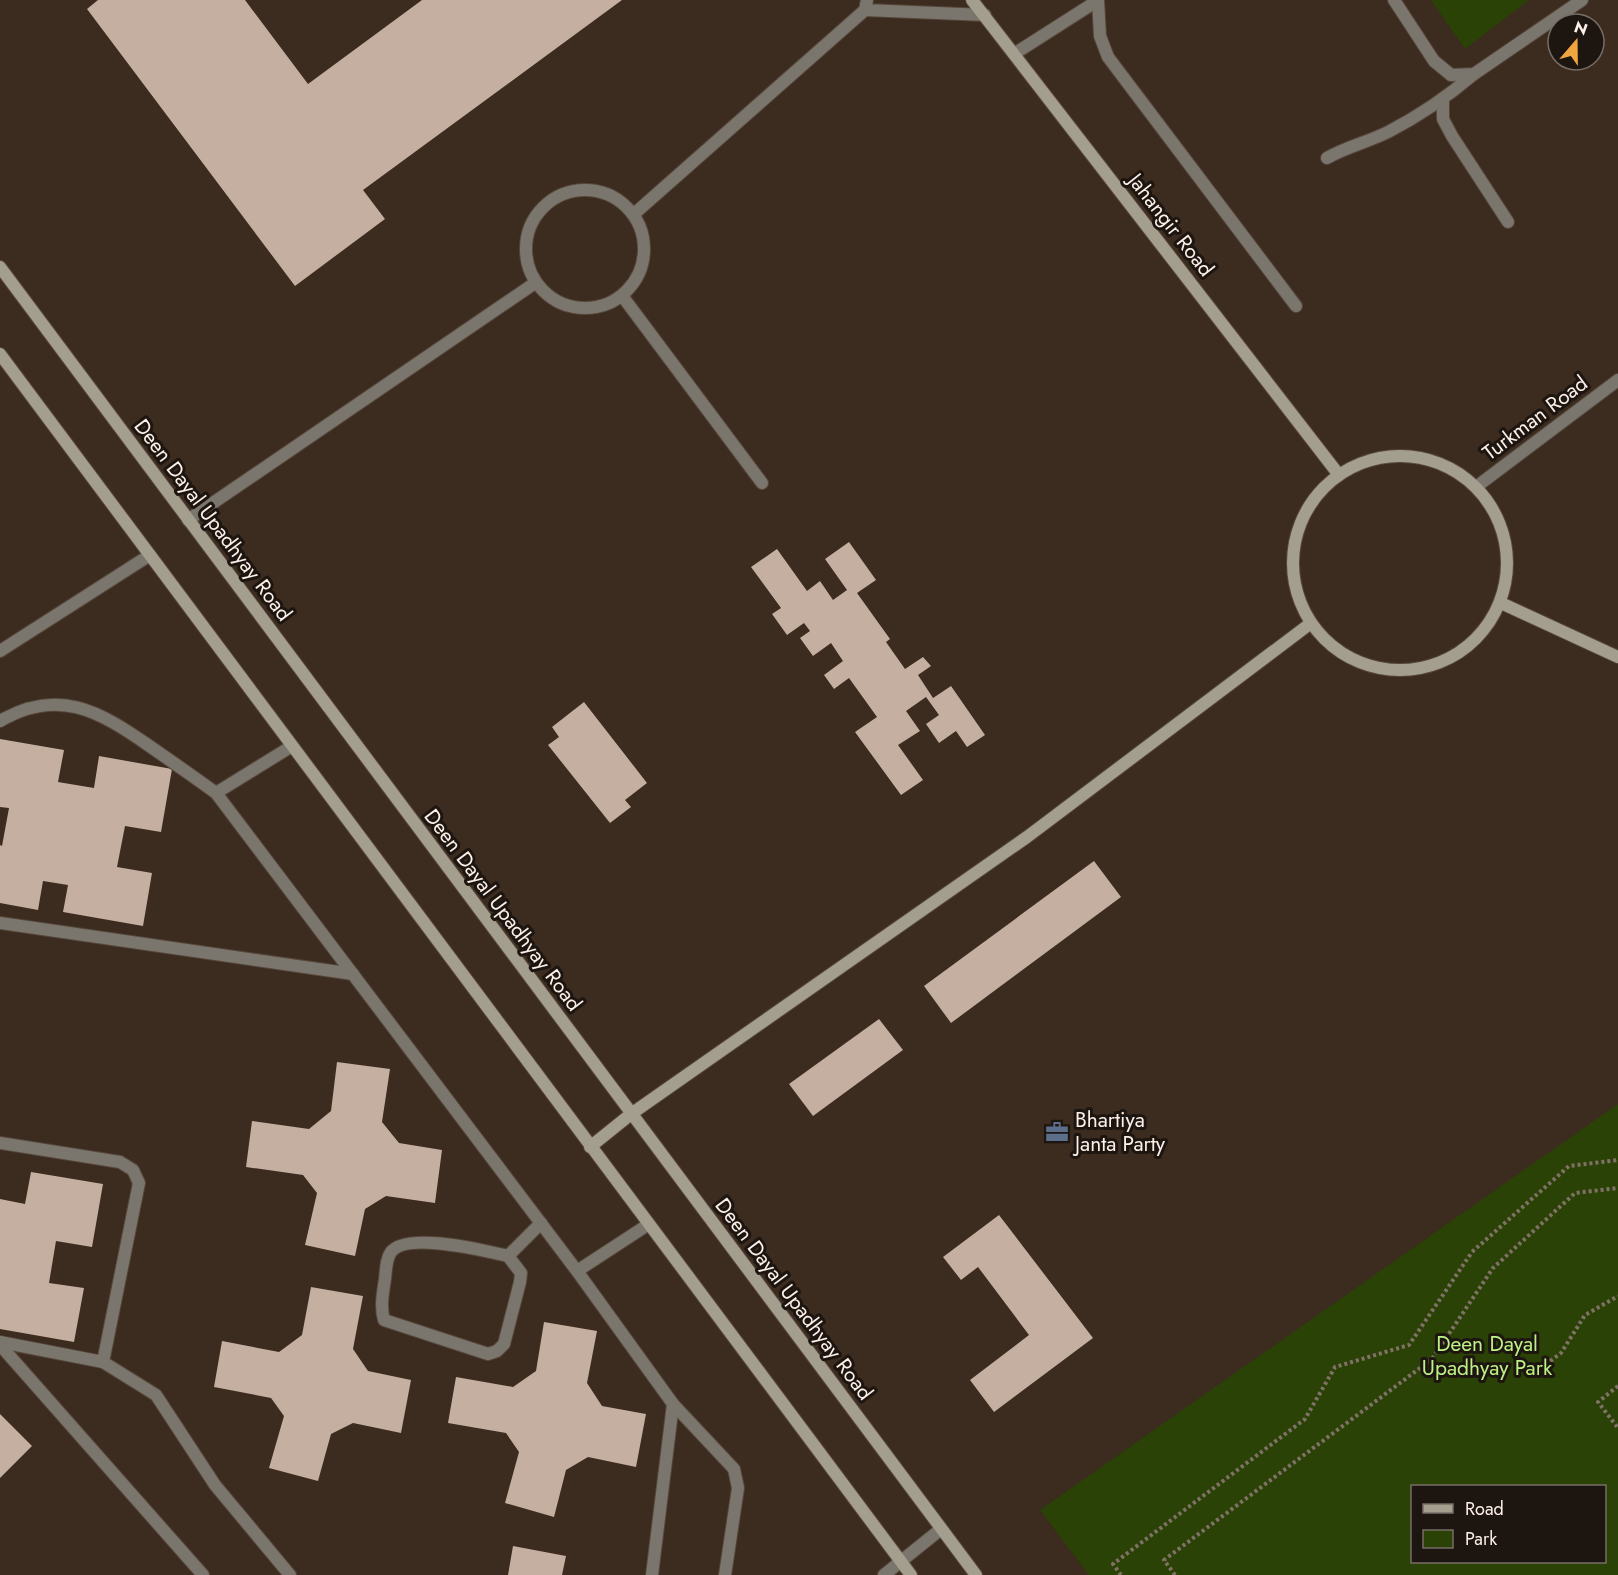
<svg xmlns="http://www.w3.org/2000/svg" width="1618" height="1575" font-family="Jost,sans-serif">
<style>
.green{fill:#2a4206;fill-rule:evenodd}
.building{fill:#c5afa1}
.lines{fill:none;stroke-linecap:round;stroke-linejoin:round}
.lane-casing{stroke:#57473b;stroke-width:14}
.street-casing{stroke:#57473b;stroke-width:14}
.secondary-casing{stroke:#57473b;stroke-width:14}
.path{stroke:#817268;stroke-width:4;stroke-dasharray:3 3;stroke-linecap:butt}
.lane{stroke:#7a766d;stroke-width:12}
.street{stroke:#7a766d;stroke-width:12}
.secondary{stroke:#a49e8f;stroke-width:12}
.labels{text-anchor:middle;stroke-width:6;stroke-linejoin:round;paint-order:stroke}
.street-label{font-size:21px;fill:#fcf0e9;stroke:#1d1510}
.poi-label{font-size:21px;fill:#fcf0e9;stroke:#1d1510;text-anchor:start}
.park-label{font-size:21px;fill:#bdf085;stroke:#1d1510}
</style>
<rect width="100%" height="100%" fill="#3c2b1f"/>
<g class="green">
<path d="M 1431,0 L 1529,0 L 1465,49 Z"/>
<path d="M 1618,1104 L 1618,1575 L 1089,1575 L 1040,1510 ZM 1412,1486 L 1604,1486 L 1604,1562 L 1412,1562 Z"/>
</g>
<g class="building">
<path d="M 98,0 L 245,0 L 308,84 L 422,0 L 622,0 L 363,190 L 385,219 L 295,286 L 87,9 Z"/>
<path d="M 849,542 L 876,580 L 857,593 L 890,639 L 886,642 L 905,669 L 923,657 L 931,666 L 918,675 L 933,698 L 951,686 L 985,735 L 967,747 L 956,731 L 939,743 L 926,724 L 939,715 L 926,697 L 906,711 L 920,731 L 898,745 L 923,780 L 901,795 L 855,732 L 877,717 L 849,678 L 834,689 L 824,675 L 843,661 L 831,643 L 813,656 L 800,638 L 810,631 L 804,623 L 787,635 L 772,614 L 781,608 L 751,567 L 777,549 L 807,591 L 820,581 L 833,600 L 847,590 L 825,559 Z"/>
<path d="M 584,702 L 647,783 L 625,800 L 631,807 L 610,823 L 548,745 L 559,737 L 552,727 Z"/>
<path d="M 0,739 L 64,750 L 58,782 L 94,788 L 99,756 L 172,769 L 161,832 L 125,826 L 117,867 L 152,873 L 143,926 L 63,912 L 68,885 L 43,881 L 38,910 L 0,903 L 0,845 L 2,846 L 9,808 L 0,807 Z"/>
<path d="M 1094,861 L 1121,897 L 951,1023 L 924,986 Z"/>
<path d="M 879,1019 L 903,1050 L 813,1116 L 789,1084 Z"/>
<path d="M 337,1062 L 390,1069 L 382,1122 L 399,1143 L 442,1150 L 435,1203 L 386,1196 L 365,1209 L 355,1256 L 305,1245 L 317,1193 L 303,1175 L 246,1167 L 252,1121 L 309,1129 L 331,1111 Z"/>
<path d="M 31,1172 L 103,1184 L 92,1247 L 56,1241 L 49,1283 L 84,1288 L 74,1342 L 0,1329 L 0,1199 L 25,1204 Z"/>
<path d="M 999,1215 L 1093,1338 L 994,1412 L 970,1380 L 1029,1335 L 978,1267 L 961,1280 L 943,1257 Z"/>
<path d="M 311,1287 L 363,1296 L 353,1349 L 368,1371 L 411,1380 L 401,1433 L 353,1423 L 331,1434 L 318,1481 L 269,1468 L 284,1416 L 271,1398 L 214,1387 L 222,1341 L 279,1352 L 302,1335 Z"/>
<path d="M 544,1322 L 597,1331 L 587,1383 L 602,1406 L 646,1414 L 636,1467 L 588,1457 L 566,1470 L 554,1517 L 505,1503 L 519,1452 L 506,1433 L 448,1423 L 456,1377 L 513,1387 L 536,1371 Z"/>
<path d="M 0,1414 L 32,1446 L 0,1478 Z"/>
<path d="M 513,1546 L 566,1556 L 562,1575 L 508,1575 Z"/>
</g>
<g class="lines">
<g class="lane-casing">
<g id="lane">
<path d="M 0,651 L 150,555"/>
<path d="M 884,1575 L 941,1529"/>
</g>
</g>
<g class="street-casing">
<g id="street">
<path d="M 867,0 L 865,10 L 985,15"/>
<path d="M 1098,0 L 1100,36 L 1108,57 L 1296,306"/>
<path d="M 1394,0 L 1434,61 L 1451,75 L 1474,74 L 1582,0"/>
<path d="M 1014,54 L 1097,1"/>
<path d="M 1443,101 L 1443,119 L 1452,136 L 1508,222"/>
<path d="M 1327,158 C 1346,147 1368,142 1388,132 C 1419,116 1447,97 1474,74"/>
<circle cx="585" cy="249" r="59"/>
<path d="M 634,214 L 865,10"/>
<path d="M 623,297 L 762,483"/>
<path d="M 1476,487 L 1618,380"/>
<path d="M 188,520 L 535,283"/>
<path d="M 0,721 C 58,687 99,711 148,745 C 171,761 194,777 216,793 L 292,746"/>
<path d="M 216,793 L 577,1271 L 673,1404 L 652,1575"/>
<path d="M 0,923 L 353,974"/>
<path d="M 0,1143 L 120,1162 L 133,1170 L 139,1183 L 103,1362"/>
<path d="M 508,1256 L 521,1273 L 520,1282 L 504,1344 L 497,1351 L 488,1354 L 384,1320 C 380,1306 383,1293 385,1279 C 386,1270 386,1259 391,1252 C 407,1231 485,1251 508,1256 L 541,1223"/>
<path d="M 577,1271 L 649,1224"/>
<path d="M 0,1342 L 103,1362 L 156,1395 L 215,1485 L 290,1575"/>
<path d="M 0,1345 L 203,1575"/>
<path d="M 673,1404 L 734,1469 L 738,1488 L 725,1575"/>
</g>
</g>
<g class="secondary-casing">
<g id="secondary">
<path d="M 972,0 L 1339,475"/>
<path d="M 0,267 L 976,1575"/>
<path d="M 0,354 L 911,1575"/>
<circle cx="1400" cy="563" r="107"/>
<path d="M 1501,603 L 1618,657"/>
<path d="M 590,1147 L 631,1114 L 1027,837 L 1311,623"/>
</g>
</g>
<g class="path">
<path d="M 1536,1372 L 1561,1353 L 1585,1315 L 1618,1296"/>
<path d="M 1618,1386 L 1598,1402 L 1618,1428"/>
<path d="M 1121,1575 L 1113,1564 L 1305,1419 L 1335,1367 L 1409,1345 L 1472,1252 L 1569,1166 L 1618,1160"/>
<path d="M 1175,1575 L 1164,1560 L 1432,1359 L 1493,1268 L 1575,1193 L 1618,1188"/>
</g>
<use href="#lane" class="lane"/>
<use href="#street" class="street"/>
<use href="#secondary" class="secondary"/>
</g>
<defs>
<g id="office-bare" transform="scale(1.8)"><path d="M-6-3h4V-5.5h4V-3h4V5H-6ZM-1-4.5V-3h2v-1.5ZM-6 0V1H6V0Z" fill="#5c6f8a" stroke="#1d1510" stroke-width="2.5" paint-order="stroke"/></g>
</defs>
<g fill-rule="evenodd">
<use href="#office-bare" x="1057" y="1132"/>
</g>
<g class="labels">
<g class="street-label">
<text transform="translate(1171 225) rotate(52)" y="7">Jahangir Road</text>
<text transform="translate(1535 418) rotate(-37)" y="7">Turkman Road</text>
<text transform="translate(213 520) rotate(53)" y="7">Deen Dayal Upadhyay Road</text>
<text transform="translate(503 910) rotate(53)" y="7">Deen Dayal Upadhyay Road</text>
<text transform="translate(794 1299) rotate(53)" y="7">Deen Dayal Upadhyay Road</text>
</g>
<g class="poi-label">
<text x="1075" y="1127">Bhartiya<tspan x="1075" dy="24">Janta Party</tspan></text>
</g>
<g class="park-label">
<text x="1487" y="1351">Deen Dayal<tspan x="1487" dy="24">Upadhyay Park</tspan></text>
</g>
</g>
<rect x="1411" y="1485" width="195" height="78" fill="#1d1510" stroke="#766d67" stroke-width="1.5"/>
<rect x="1423" y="1504" width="30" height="9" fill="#a49e8f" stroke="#766d67" stroke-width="1.5"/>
<text x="1465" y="1515" font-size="18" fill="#fcf0e9">Road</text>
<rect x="1423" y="1530" width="30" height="18" fill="#2a4206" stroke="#766d67" stroke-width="1.5"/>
<text x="1465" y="1545" font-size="18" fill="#fcf0e9">Park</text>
<g transform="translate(1576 42) rotate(20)"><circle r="28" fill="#1d1510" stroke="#766d67" stroke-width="1.5"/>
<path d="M0-4.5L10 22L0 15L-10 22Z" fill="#f0a63f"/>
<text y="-9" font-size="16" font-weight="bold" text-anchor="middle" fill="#fcf0e9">N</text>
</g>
</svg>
